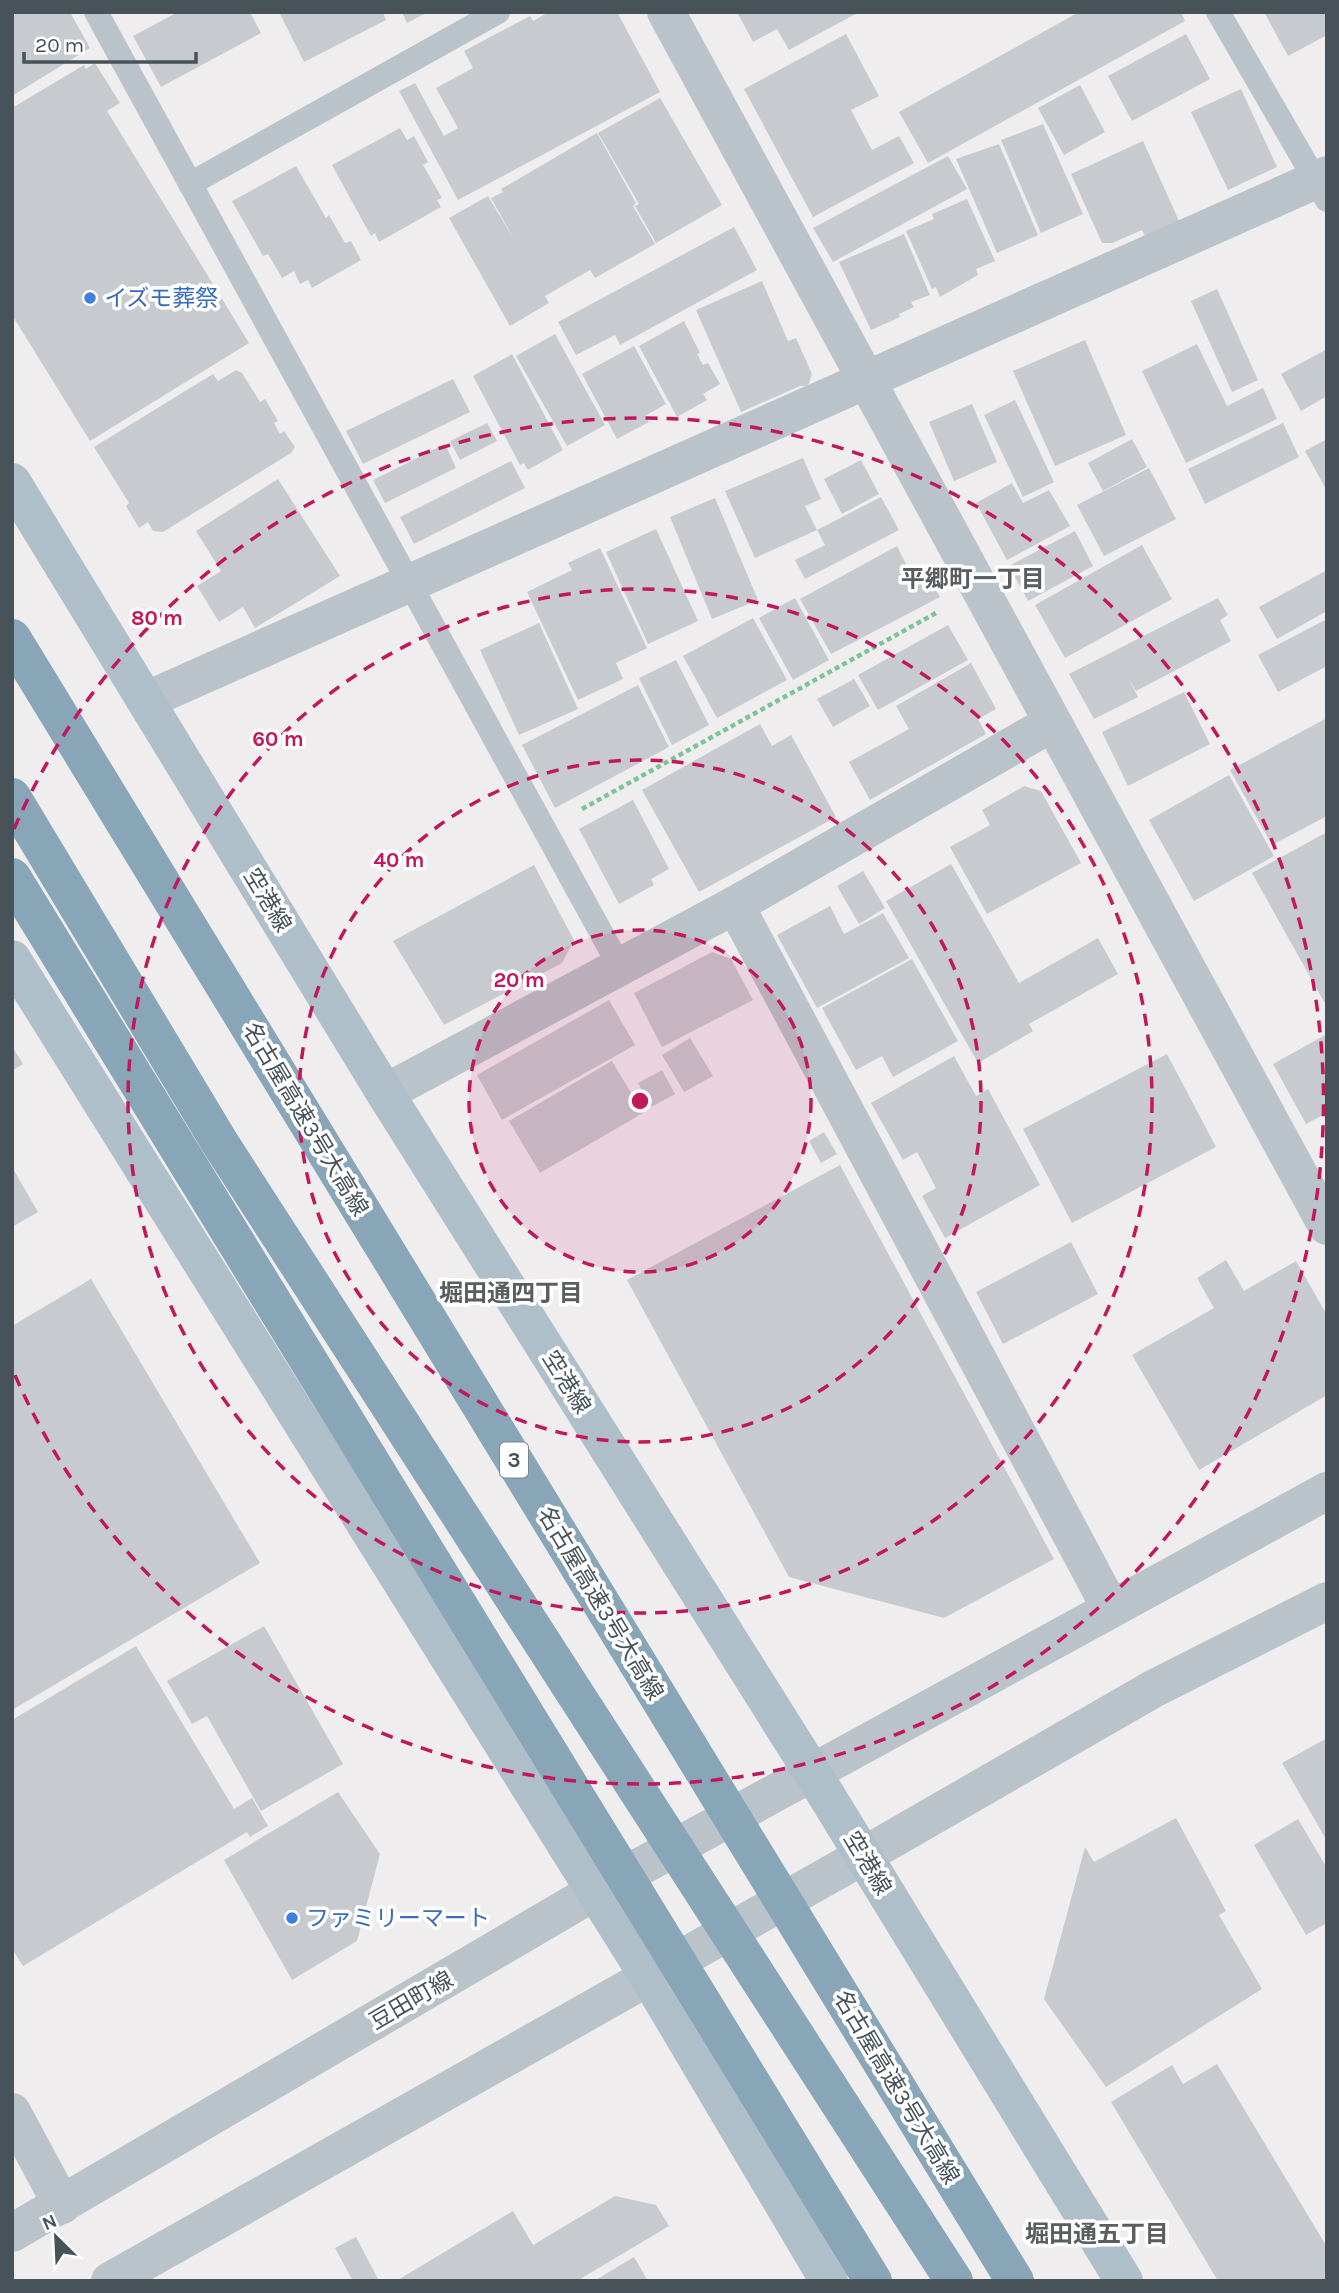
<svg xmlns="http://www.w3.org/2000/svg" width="1339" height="2293" font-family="Karla,'Noto Sans JP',sans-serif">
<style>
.building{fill:#c7cbd0}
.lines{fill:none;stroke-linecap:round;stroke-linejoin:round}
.path{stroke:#7bc498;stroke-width:4.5;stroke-dasharray:5 3.5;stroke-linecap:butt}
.service{stroke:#bac3c9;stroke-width:24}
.minor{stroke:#bac3c9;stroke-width:38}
.tertiary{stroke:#bac3c9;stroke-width:38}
.primary{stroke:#afbfca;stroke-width:38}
.motorway{stroke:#89a5b8;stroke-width:38}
.ring{fill:none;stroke:#c2185b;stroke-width:3.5;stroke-dasharray:12 9}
.shop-dot{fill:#3f7fe0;stroke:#fff;stroke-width:2.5}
.labels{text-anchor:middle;stroke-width:7;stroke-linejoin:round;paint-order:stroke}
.shield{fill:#fff;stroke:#7e868b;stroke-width:2}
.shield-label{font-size:21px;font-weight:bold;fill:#475259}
.shop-label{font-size:23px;fill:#366cbe;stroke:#fff;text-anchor:start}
.street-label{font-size:23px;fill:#475259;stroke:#fff}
.neighbourhood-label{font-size:24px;font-weight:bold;fill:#5b5e61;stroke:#fff}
.centre{fill:#c2185b;stroke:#fff;stroke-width:3.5}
.ring-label{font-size:21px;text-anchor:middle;font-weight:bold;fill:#c2185b;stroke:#fff;stroke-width:7;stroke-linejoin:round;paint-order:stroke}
</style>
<rect width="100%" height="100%" fill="#f0edee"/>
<g class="building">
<path d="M 12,12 L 70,12 L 90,48 L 12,96 Z"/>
<path d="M 178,12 L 250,12 L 261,33 L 161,87 L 133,36 Z"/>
<path d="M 279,12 L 383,12 L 386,20 L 304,62 Z"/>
<path d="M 402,12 L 428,12 L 407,23 Z"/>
<path d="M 549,12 L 617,12 L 660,92 L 458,200 L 399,91 L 415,83 L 444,136 L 458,128 L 436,88 L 473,68 L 464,51 L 530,16 L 533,21 Z"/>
<path d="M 737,12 L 859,12 L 789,50 L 777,29 L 753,42 Z"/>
<path d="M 1079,12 L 1181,12 L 1185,21 L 928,163 L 899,112 Z"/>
<path d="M 1264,12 L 1327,12 L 1327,35 L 1288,56 Z"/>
<path d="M 846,34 L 879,96 L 851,110 L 872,150 L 899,136 L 914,163 L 813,217 L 744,89 Z"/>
<path d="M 1186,34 L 1210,79 L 1132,121 L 1108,76 Z"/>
<path d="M 95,63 L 120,103 L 107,111 L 249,343 L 90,441 L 12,315 L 12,108 L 84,65 L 86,69 Z"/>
<path d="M 1080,85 L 1105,132 L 1064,155 L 1038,108 Z"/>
<path d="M 1241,89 L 1277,167 L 1228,190 L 1191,112 Z"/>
<path d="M 660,98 L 722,205 L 656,243 L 635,206 L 639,204 L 598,133 Z"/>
<path d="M 1043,124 L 1083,214 L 1041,233 L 1001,140 Z"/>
<path d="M 400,128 L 407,140 L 414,136 L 428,162 L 423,165 L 442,198 L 437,200 L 441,207 L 379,242 L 375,233 L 371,236 L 332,165 Z"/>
<path d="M 597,133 L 636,203 L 633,206 L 655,244 L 595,278 L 590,270 L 545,296 L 549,303 L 510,326 L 449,218 L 488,196 L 515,241 L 491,198 L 503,192 L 501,189 Z"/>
<path d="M 1143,141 L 1179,221 L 1145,236 L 1142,230 L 1112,243 L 1102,243 L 1071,174 Z"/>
<path d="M 999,144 L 1038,235 L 997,253 L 956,159 Z"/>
<path d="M 948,156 L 967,189 L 833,262 L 813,228 Z"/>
<path d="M 296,166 L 326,218 L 329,215 L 345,243 L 351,241 L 361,260 L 312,288 L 308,280 L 300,284 L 294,271 L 282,278 L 268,254 L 263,256 L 232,201 Z"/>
<path d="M 967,199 L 995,261 L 976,269 L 978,275 L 940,297 L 936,287 L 932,289 L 906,231 L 934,219 L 932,214 Z"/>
<path d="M 734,227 L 757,270 L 620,345 L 615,335 L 576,355 L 558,322 Z"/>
<path d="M 904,234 L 930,295 L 911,302 L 914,307 L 899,314 L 900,317 L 871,330 L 839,262 Z"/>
<path d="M 762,281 L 788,341 L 796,338 L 812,374 L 808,386 L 800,386 L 741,412 L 696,310 Z"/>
<path d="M 1217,289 L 1258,380 L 1232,392 L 1191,301 Z"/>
<path d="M 684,321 L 700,353 L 697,354 L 703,365 L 708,363 L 720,384 L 703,394 L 707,400 L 677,417 L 639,346 Z"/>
<path d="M 555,334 L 605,425 L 567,446 L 516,356 Z"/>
<path d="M 1085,340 L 1126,435 L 1055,466 L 1013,371 Z"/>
<path d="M 1197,344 L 1227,406 L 1263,388 L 1277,419 L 1186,463 L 1142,371 Z"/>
<path d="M 634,346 L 666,404 L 645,416 L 649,422 L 617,439 L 582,374 Z"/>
<path d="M 1327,349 L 1327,396 L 1301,411 L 1281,374 Z"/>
<path d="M 512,354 L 563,450 L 528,470 L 524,463 L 520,465 L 473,376 Z"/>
<path d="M 236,370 L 242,373 L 260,402 L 265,399 L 278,421 L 274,423 L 280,434 L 284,431 L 295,447 L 291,453 L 163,532 L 153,531 L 148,522 L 139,528 L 126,506 L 129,503 L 94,447 L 213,374 L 218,381 Z"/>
<path d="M 453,379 L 470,412 L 363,464 L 346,431 Z"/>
<path d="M 1015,400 L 1054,482 L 1023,497 L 984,415 Z"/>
<path d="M 972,404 L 997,462 L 954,481 L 929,422 Z"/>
<path d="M 487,423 L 497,441 L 460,460 L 450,441 Z"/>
<path d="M 1283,423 L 1299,457 L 1205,504 L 1188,469 Z"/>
<path d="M 1132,439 L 1147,467 L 1103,491 L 1088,463 Z"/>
<path d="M 1327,439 L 1327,491 L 1305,451 Z"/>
<path d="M 445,444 L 456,468 L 385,503 L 373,480 Z"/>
<path d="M 803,458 L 821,499 L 805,506 L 817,530 L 755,558 L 725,491 Z"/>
<path d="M 861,460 L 879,494 L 842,514 L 824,479 Z"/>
<path d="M 511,461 L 525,488 L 414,544 L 400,517 Z"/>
<path d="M 1149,468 L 1176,519 L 1104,556 L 1077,505 Z"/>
<path d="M 278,479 L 340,576 L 255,628 L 243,607 L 219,622 L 197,586 L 221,571 L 196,531 Z"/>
<path d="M 1012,483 L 1023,503 L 1049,490 L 1070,526 L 1007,560 L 976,503 Z"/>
<path d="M 881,497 L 899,530 L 805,579 L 795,560 L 825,545 L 817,530 Z"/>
<path d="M 715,498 L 758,600 L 712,619 L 670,517 Z"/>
<path d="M 656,529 L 698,621 L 648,644 L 606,552 Z"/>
<path d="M 1075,531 L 1093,566 L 1028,601 L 1009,566 Z"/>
<path d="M 1142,545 L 1172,599 L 1065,658 L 1035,605 Z"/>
<path d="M 897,546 L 911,574 L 923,567 L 940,597 L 831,654 L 800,599 Z"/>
<path d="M 600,548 L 647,648 L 616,663 L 623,679 L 578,700 L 527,592 L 572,570 L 568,563 Z"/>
<path d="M 1327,570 L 1327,611 L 1277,639 L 1259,607 Z"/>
<path d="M 795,598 L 829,660 L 793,680 L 759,618 Z"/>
<path d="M 1218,598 L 1228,615 L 1220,620 L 1231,641 L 1136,691 L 1129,679 L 1138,697 L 1094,719 L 1069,674 Z"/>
<path d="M 753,618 L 787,680 L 717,718 L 683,656 Z"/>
<path d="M 1327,619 L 1327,666 L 1278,692 L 1258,655 Z"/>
<path d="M 539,623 L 578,709 L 519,735 L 480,650 Z"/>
<path d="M 948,625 L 968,660 L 878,710 L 858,675 Z"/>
<path d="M 676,660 L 709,725 L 672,745 L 639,678 Z"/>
<path d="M 971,663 L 996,709 L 978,719 L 986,734 L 870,800 L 849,762 L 909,729 L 896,706 Z"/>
<path d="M 854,679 L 870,706 L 833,727 L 817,699 Z"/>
<path d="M 638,685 L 669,747 L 555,808 L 522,745 Z"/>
<path d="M 1184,692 L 1210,744 L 1128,786 L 1102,732 Z"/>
<path d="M 1327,718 L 1327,816 L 1272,845 L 1230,770 Z"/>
<path d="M 760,724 L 772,746 L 791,735 L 836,817 L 699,892 L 642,790 Z"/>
<path d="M 1229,775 L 1274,856 L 1194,901 L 1149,820 Z"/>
<path d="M 1024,786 L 1041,791 L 1081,863 L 987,914 L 950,847 L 990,825 L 982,810 Z"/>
<path d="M 633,800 L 669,869 L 651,879 L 654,885 L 619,904 L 579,829 Z"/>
<path d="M 1327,832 L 1327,1007 L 1252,873 Z"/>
<path d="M 951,864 L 1019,983 L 1098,938 L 1118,974 L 1029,1024 L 1033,1031 L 978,1063 L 886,901 Z"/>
<path d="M 534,865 L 574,940 L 562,963 L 444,1025 L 393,941 Z"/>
<path d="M 863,871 L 885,908 L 859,924 L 837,886 Z"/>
<path d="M 830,906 L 844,934 L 883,913 L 909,958 L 817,1008 L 777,935 Z"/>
<path d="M 712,952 L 731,959 L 753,1000 L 662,1047 L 634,993 Z"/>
<path d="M 912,959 L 958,1041 L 893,1077 L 882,1056 L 856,1070 L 822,1008 Z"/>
<path d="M 609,1000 L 635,1045 L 502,1120 L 477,1075 Z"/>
<path d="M 1327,1034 L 1327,1113 L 1306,1124 L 1273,1064 Z"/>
<path d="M 690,1038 L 713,1076 L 684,1092 L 662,1055 Z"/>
<path d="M 12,1046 L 23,1064 L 12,1071 Z"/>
<path d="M 1167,1054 L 1216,1147 L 1072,1223 L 1023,1129 Z"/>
<path d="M 954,1056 L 976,1096 L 988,1089 L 1040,1185 L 945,1238 L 922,1196 L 936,1188 L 917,1152 L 903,1160 L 871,1103 Z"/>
<path d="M 612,1061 L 643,1113 L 540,1173 L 509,1121 Z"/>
<path d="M 662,1070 L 675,1094 L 651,1107 L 638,1083 Z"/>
<path d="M 824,1132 L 837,1154 L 821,1163 L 809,1141 Z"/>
<path d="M 840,1165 L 1054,1559 L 944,1618 L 789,1577 L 627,1280 Z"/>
<path d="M 12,1167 L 38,1212 L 12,1227 Z"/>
<path d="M 1071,1242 L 1098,1294 L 1003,1344 L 976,1292 Z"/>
<path d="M 1226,1260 L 1244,1291 L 1296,1261 L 1327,1315 L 1327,1395 L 1199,1470 L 1132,1355 L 1214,1308 L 1197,1278 Z"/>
<path d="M 91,1279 L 260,1563 L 12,1710 L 12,1326 Z"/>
<path d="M 264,1626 L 343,1764 L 261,1811 L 207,1716 L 192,1724 L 167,1681 Z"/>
<path d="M 136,1646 L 234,1809 L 252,1798 L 268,1826 L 250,1837 L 247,1832 L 23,1966 L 12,1949 L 12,1720 Z"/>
<path d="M 1327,1738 L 1327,1841 L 1282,1763 Z"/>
<path d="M 338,1792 L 380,1854 L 357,1941 L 292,1980 L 224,1860 Z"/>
<path d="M 1176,1818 L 1226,1911 L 1219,1915 L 1262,1989 L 1106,2087 L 1044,1999 L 1085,1847 L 1094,1862 Z"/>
<path d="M 1298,1819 L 1327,1868 L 1327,1923 L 1306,1935 L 1254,1845 Z"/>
<path d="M 1217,2064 L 1327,2247 L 1327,2281 L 1218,2281 L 1111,2102 L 1172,2065 L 1183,2084 Z"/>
<path d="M 615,2196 L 656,2205 L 669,2226 L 577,2281 L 396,2281 L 513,2211 L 533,2245 Z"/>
<path d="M 356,2237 L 378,2279 L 374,2281 L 353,2281 L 335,2248 Z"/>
<path d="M 634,2257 L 648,2281 L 594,2281 Z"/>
</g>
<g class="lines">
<path class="path" d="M 582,809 L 936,613"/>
<g class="service">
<path d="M 96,12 L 620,967"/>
<path d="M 1218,12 L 1327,200"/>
<path d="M 190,184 L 498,12"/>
</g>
<g class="minor">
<path d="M 666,12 L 1327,1226"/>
<path d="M 147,700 L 1327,175"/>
<path d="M 735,905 L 1111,1609"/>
<path d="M 385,1093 L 735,905 L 1052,723"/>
<path d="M 12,2112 L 62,2205"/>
</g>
<g class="tertiary">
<path d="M 12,2233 L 594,1892 L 1327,1491"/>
<path d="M 110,2281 L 863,1856 L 1153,1689 L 1327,1601"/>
</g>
<g class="primary">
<path d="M 12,482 L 385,1093 L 812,1772 L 1124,2281"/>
<path d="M 12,959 L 648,1976 L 829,2281"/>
</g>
<g class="motorway">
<path d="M 12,638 L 1015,2281"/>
<path d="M 12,797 L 220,1143 L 954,2281"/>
<path d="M 12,877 L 873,2281"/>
</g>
</g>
<circle cx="640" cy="1101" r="171" fill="#c2185b" fill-opacity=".12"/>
<g class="ring">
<circle cx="640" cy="1101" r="171"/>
<circle cx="640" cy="1101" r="341"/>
<circle cx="640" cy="1101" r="512"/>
<path d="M14 829A683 683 0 1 1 14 1373"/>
</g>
<g class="shop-dot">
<circle cx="90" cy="298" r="7"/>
<circle cx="292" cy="1918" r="7"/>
</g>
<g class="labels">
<rect class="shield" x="500" y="1442.5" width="28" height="35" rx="5"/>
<g class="shield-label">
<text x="514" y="1467">3</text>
</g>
<g class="shop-label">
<text x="104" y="306">イズモ葬祭</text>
<text x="306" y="1926">ファミリーマート</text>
</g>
<g class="street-label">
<text transform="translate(268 900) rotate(59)" y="8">空港線</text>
<text transform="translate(306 1119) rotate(59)" y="8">名古屋高速3号大高線</text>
<text transform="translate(567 1382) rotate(58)" y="8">空港線</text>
<text transform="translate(601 1603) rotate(59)" y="8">名古屋高速3号大高線</text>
<text transform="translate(868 1863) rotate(59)" y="8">空港線</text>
<text transform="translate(411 2000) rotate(-30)" y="8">豆田町線</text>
<text transform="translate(897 2087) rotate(59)" y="8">名古屋高速3号大高線</text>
</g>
<g class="neighbourhood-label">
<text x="973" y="587">平郷町一丁目</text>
<text x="511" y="1301">堀田通四丁目</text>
<text x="1097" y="2242">堀田通五丁目</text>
</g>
</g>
<circle cx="640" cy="1101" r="10" class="centre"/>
<g class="ring-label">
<text x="157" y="625">80 m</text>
<text x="278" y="746">60 m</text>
<text x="399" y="867">40 m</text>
<text x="519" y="987">20 m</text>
</g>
<rect width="1339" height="2293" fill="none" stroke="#475259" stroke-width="28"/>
<g transform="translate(56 2237) rotate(336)" stroke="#ffffff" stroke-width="5" paint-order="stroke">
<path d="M0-5L12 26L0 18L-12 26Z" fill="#475259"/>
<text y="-10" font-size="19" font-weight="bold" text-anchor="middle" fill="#475259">N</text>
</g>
<path d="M24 52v10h172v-10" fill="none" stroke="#475259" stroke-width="3.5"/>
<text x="35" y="52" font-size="21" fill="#475259" stroke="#ffffff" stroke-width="5" paint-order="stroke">20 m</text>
</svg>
